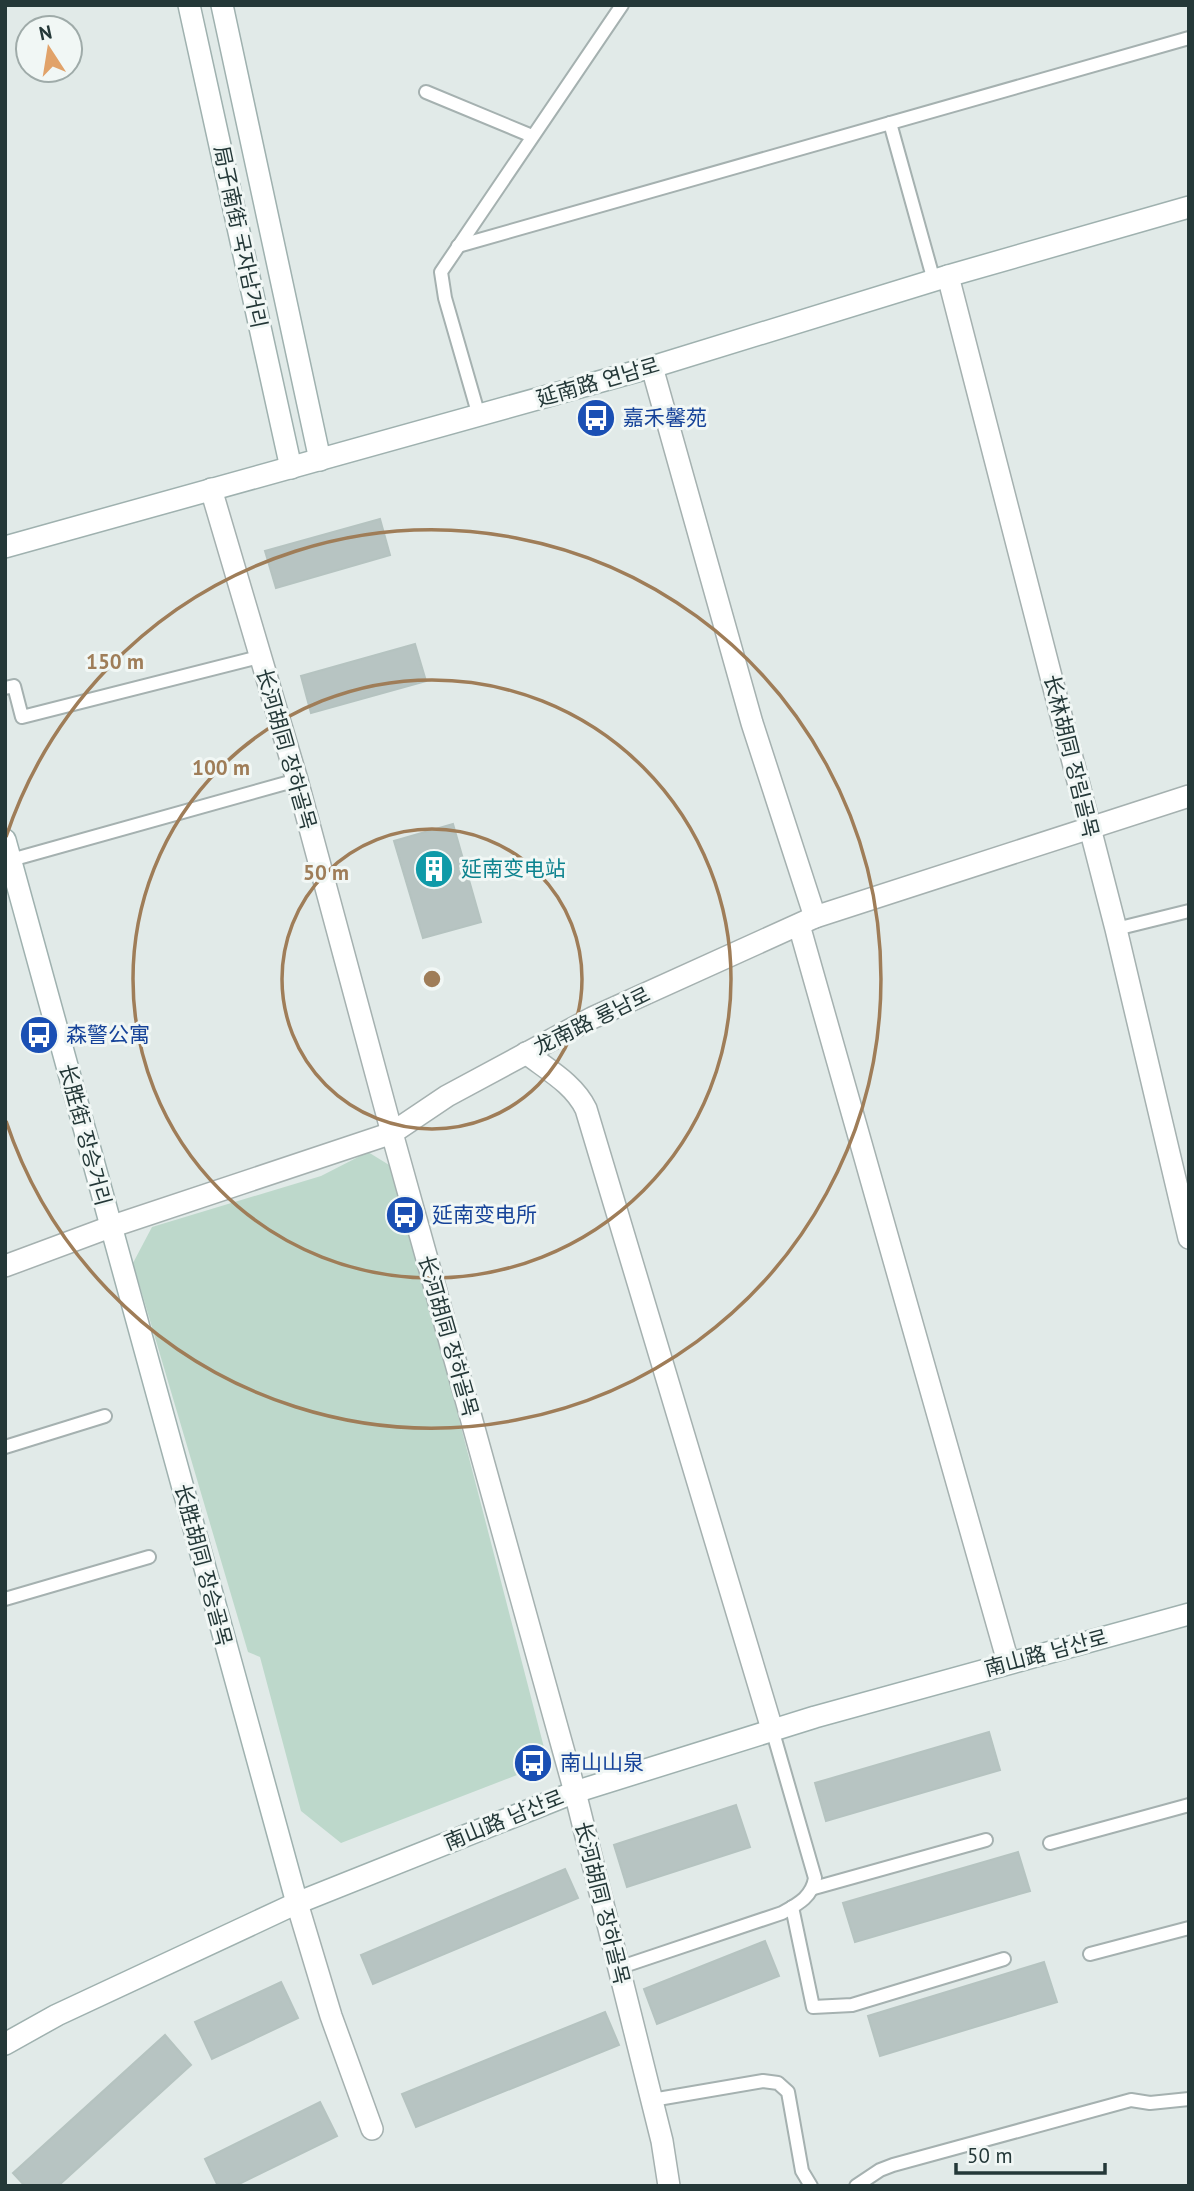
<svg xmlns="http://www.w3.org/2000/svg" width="1194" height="2191" font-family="'PT Sans','Noto Sans SC','Noto Sans KR',sans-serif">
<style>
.green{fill:#bdd8cb}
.building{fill:#b7c4c2;stroke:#b5c3c0;stroke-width:2}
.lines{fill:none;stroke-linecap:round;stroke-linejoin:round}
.lane-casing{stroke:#a5b1b0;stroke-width:16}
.street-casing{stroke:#a5b1b0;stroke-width:24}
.secondary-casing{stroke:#9fb1af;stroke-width:24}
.lane{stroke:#fff;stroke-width:12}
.street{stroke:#fff;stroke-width:21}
.secondary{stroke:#fff;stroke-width:21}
.ring{fill:none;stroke:#9f7d58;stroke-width:3.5}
.labels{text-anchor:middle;stroke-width:6;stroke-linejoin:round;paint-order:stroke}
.street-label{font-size:21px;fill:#243838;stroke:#f1f7f5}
.transit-label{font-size:21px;fill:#164399;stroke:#f1f7f5;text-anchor:start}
.culture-label{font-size:21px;fill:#0d838f;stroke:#f1f7f5;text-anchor:start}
.centre{fill:#9f7d58;stroke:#f1f7f5;stroke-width:3.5}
.ring-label{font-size:21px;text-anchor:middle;font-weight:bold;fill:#9f7d58;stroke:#f1f7f5;stroke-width:6;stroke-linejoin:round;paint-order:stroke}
</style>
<rect width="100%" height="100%" fill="#e1eae8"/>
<path class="green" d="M 368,1152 L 394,1168 L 548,1763 L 341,1843 L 301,1811 L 260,1657 L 248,1652 L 133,1263 L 152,1227 L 321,1176 Z"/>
<g class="building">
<path d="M 380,519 L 390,555 L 276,588 L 265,551 Z"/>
<path d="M 415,644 L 426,681 L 311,713 L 301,676 Z"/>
<path d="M 453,824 L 481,922 L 423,938 L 394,841 Z"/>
<path d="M 989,1732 L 1000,1770 L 826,1821 L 815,1783 Z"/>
<path d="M 736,1805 L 750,1847 L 627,1887 L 614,1845 Z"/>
<path d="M 1018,1852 L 1030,1891 L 855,1942 L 843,1903 Z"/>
<path d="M 565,1869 L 578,1898 L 373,1984 L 361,1955 Z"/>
<path d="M 765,1941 L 779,1976 L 657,2024 L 644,1989 Z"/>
<path d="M 1044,1962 L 1057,2002 L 880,2056 L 868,2016 Z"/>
<path d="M 281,1982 L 298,2018 L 212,2059 L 195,2022 Z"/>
<path d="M 605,2012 L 619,2045 L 416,2127 L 402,2094 Z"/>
<path d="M 165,2035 L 191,2065 L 58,2186 L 25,2186 L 13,2173 Z"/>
<path d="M 320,2102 L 337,2136 L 235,2186 L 218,2186 L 205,2159 Z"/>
</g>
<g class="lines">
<g class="lane-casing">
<g id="lane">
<path d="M 426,92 L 532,136"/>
<path d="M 890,123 L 934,281"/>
<path d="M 458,246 L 1189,38"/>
<path d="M 479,416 L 445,298 L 441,272 L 622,5"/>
<path d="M 5,688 L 14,686 L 22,717 L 259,657"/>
<path d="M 11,860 L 297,780"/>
<path d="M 1116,929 L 1189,911"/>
<path d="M 5,1447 L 105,1416"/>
<path d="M 5,1599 L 149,1557"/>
<path d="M 1050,1843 L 1189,1805"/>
<path d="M 814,1888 L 986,1840"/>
<path d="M 792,1907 L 813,2007 L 852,2005 L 1004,1959"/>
<path d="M 1090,1954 L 1189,1928"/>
<path d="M 618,1968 L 782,1913 C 798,1904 812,1897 815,1878 L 772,1729"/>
<path d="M 652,2100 L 763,2081 L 778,2083 L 788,2092 L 802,2171 L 811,2186"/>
<path d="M 856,2186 L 880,2170 L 893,2165 L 1131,2100 L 1150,2103 L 1189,2099"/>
</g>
</g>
<g class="street-casing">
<g id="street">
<path d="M 948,276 L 1116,929 L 1189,1238"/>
<path d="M 652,367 L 752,723 L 815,917"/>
<path d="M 211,489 L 297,780 L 392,1133 L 575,1792 L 662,2141 L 669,2186"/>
<path d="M 799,925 L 1008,1662"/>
<path d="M 526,1053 C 548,1070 574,1084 586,1109 L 772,1729"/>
<path d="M 5,1266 L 110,1227 L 392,1133 L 447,1096 L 592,1018 L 815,917 L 1189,796"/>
<path d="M 297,1903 L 331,2016 L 372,2129"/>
</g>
</g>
<g class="secondary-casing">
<g id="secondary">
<path d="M 189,5 L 291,468"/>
<path d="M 222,5 L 320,460"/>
<path d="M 5,547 L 652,367 L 948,276 L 1189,207"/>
<path d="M 5,840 L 297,1903"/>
<path d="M 5,2044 L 57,2015 L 297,1903 L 575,1792 L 815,1717 L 1189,1614"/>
</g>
</g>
<use href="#lane" class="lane"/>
<use href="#street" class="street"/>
<use href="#secondary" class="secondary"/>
</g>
<g class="ring">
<circle cx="432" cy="979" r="150"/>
<circle cx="432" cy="979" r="299"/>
<path d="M6 837A449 449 0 1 1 6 1121"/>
</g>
<defs>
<g id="bus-disc" transform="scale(2.0125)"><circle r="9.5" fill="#1a4fb4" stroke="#f1f7f5"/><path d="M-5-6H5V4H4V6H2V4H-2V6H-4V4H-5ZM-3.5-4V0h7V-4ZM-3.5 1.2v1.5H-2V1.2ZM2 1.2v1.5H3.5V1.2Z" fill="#fff"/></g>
<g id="building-disc" transform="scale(2.0125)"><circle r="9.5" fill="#0f9aa8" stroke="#f1f7f5"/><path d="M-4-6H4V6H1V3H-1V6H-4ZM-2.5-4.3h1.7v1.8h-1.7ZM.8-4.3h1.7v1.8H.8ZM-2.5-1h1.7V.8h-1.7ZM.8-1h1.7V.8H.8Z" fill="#fff"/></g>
</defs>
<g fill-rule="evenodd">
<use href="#bus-disc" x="596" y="418"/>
<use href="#building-disc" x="434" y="869"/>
<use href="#bus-disc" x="39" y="1035"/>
<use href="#bus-disc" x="405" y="1215"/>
<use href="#bus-disc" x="533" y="1763"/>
</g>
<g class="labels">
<g class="street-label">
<text transform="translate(240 237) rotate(78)" y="7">局子南街 국자남거리</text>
<text transform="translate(598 382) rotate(-16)" y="7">延南路 연남로</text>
<text transform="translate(286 749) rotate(74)" y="7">长河胡同 장하골목</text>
<text transform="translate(1071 756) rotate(76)" y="7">长林胡同 장림골목</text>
<text transform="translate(592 1021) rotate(-26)" y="7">龙南路 룡남로</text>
<text transform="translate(85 1135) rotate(75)" y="7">长胜街 장승거리</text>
<text transform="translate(448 1336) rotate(74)" y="7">长河胡同 장하골목</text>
<text transform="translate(203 1565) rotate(75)" y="7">长胜胡同 장승골목</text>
<text transform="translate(1046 1653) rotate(-15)" y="7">南山路 남산로</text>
<text transform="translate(504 1820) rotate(-22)" y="7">南山路 남산로</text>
<text transform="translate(602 1903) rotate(76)" y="7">长河胡同 장하골목</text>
</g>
<g class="transit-label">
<text x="623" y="425">嘉禾馨苑</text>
<text x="66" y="1042">森警公寓</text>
<text x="432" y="1222">延南变电所</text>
<text x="560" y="1770">南山山泉</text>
</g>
<g class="culture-label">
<text x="461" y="876">延南变电站</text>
</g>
</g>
<circle cx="432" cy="979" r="10" class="centre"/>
<g class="ring-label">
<text x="115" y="669">150 m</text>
<text x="221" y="775">100 m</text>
<text x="326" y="880">50 m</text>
</g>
<rect width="1194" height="2191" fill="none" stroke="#243838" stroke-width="14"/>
<g transform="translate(49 49) rotate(348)"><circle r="33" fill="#f1f7f5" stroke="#9faba9" stroke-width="2"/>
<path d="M0-5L12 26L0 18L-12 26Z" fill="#e1a269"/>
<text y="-10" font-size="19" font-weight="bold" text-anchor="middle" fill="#243838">N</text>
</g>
<path d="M956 2163v10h149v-10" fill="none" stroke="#243838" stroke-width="3.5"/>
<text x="967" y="2163" font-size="21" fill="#243838" stroke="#f1f7f5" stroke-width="5" paint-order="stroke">50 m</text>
</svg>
